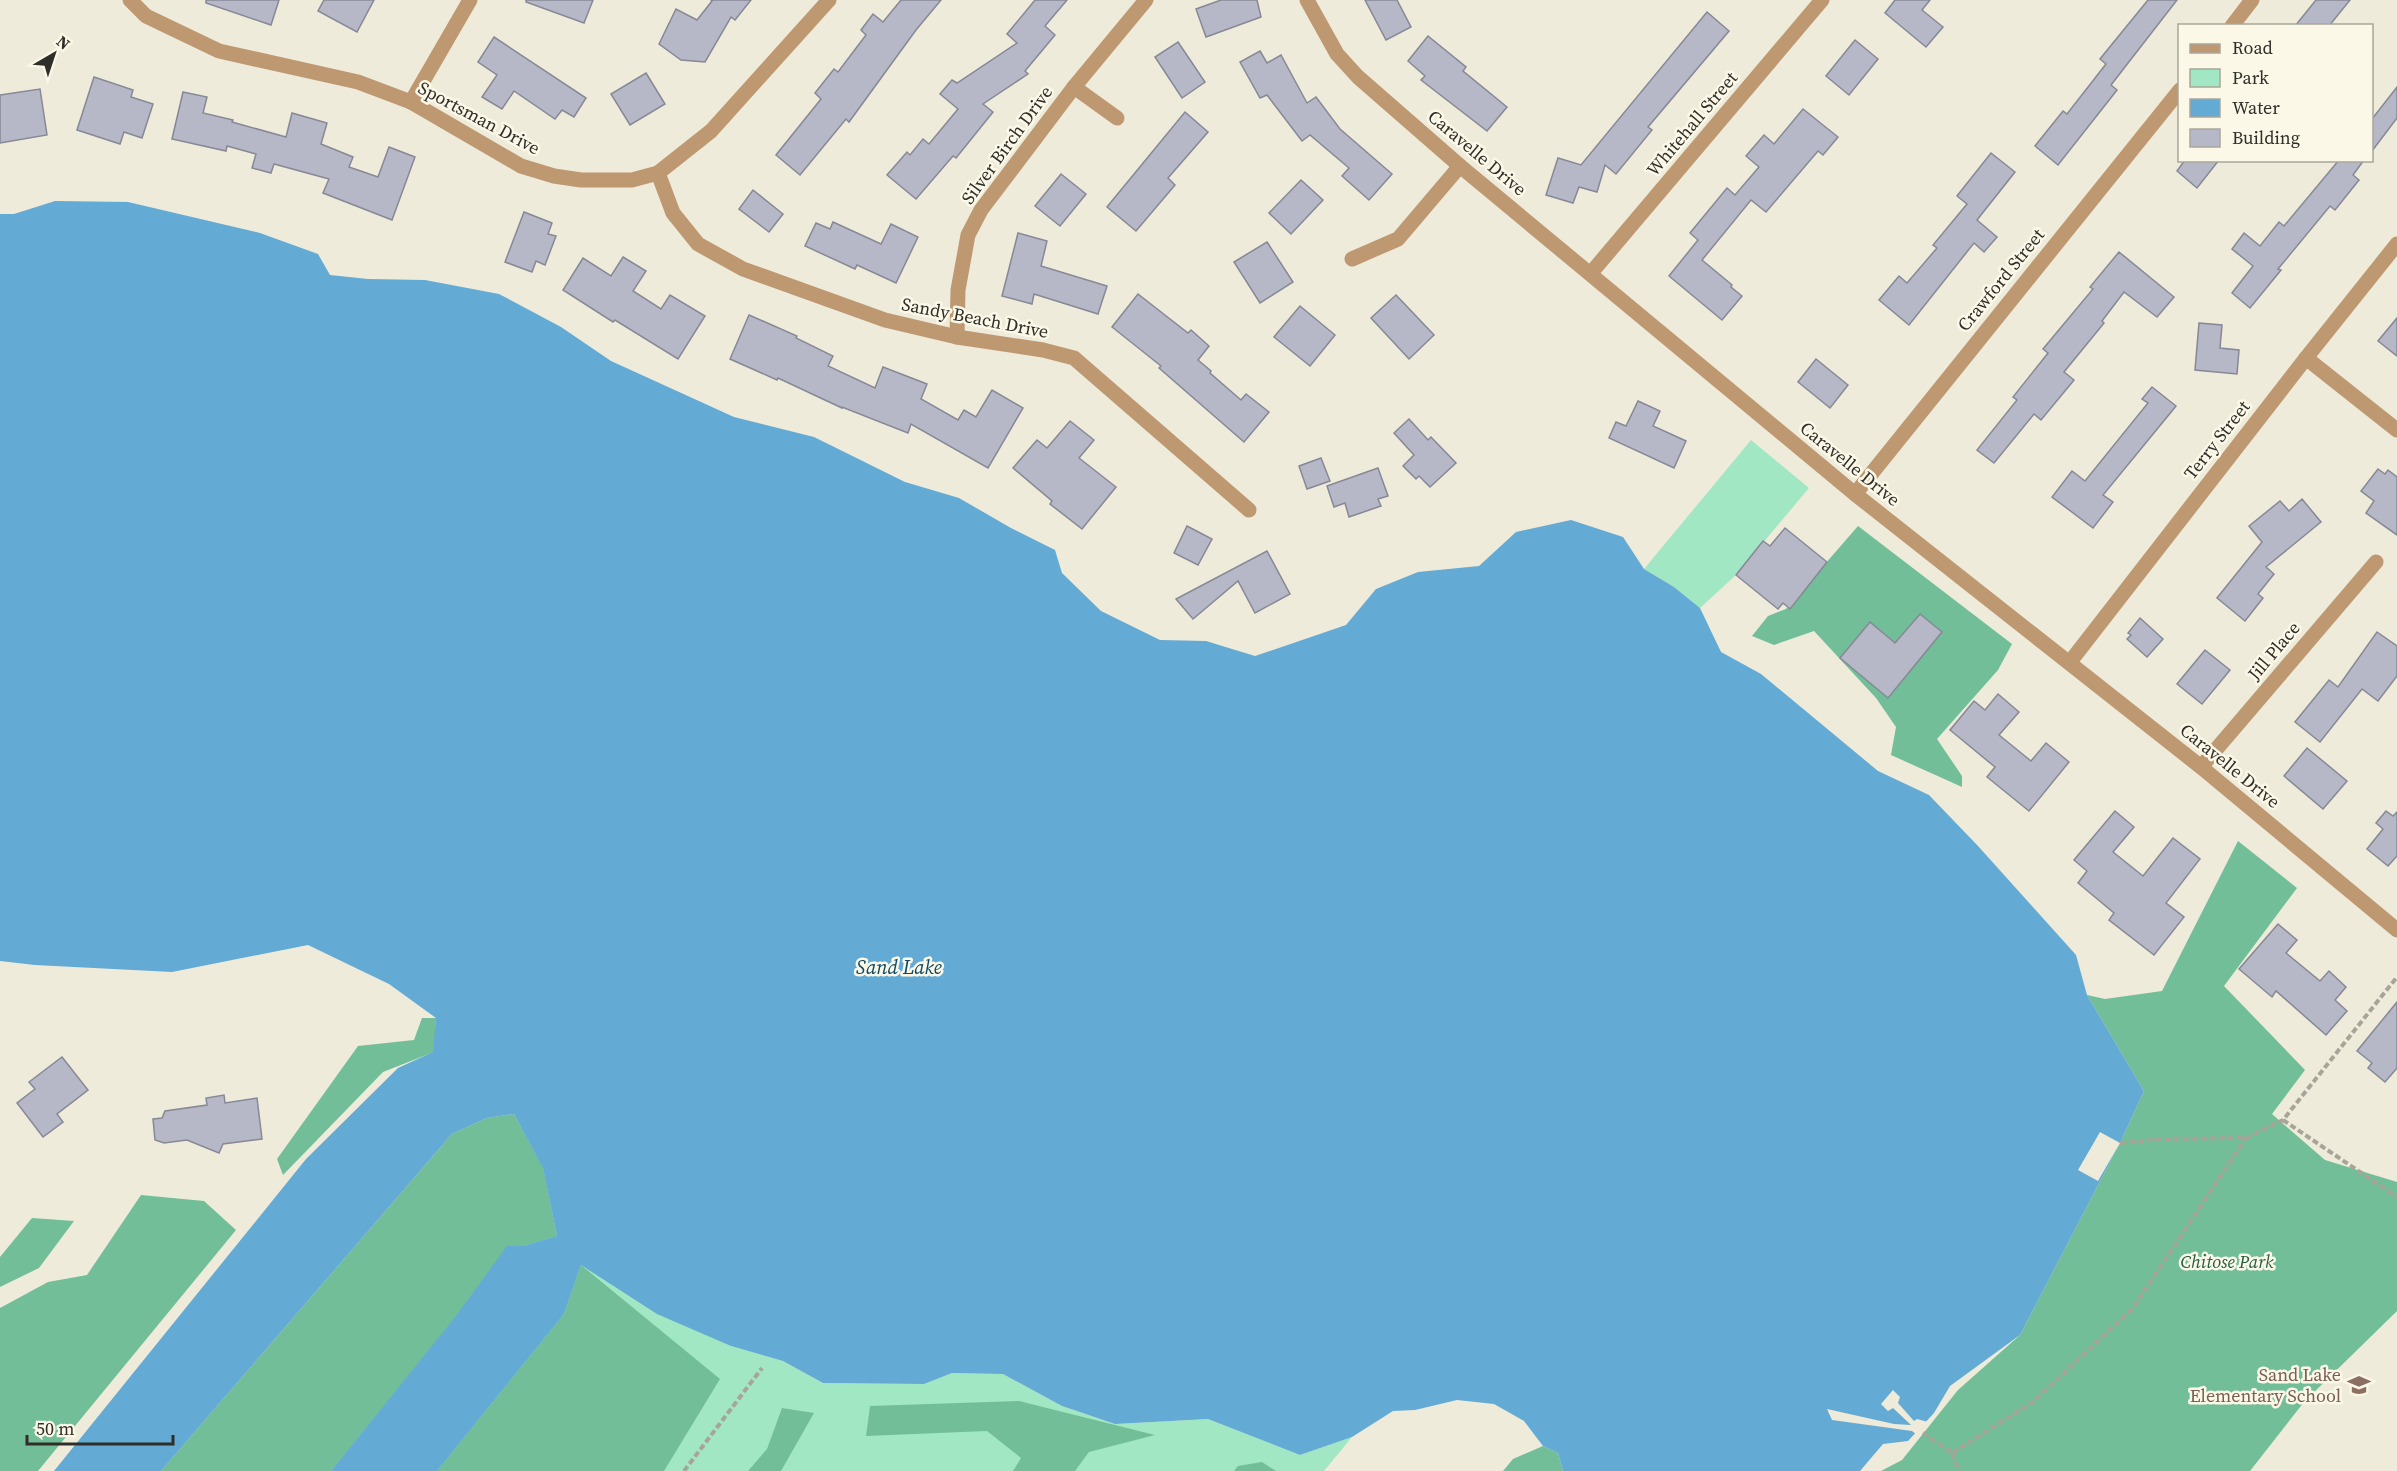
<svg xmlns="http://www.w3.org/2000/svg" width="2397" height="1471" font-family="'Source Serif 4',serif">
<style>
.green{fill:#a2e7c3}
.forest{fill:#72be98}
.water{fill:#63aad4}
.pier{fill:#eeebdb}
.building{fill:#b7b8c7;stroke:#868896;stroke-width:1.5}
.lines{fill:none;stroke-linecap:round;stroke-linejoin:round}
.path{stroke:#a7a498;stroke-width:4;stroke-dasharray:6 3;stroke-linecap:butt}
.minor{stroke:#be9871;stroke-width:15}
.labels{text-anchor:middle;stroke-width:5;stroke-linejoin:round;paint-order:stroke}
.street-label{font-size:18px;fill:#2f2e28;stroke:#fbf8e8}
.park-label{font-size:18px;font-style:italic;fill:#235d43;stroke:#fbf8e8}
.education-label{font-size:18px;fill:#785e54;stroke:#fbf8e8;text-anchor:end}
.water-label{font-size:20px;font-style:italic;fill:#0d4865;stroke:#fbf8e8}
</style>
<rect width="100%" height="100%" fill="#eeebdb"/>
<g class="green">
<path d="M 1751,440 L 1809,488 L 1736,575 L 1700,608 L 1674,587 L 1644,569 Z"/>
<path d="M 543,1167 L 557,1236 L 731,1346 L 783,1361 L 823,1383 L 923,1384 L 952,1373 L 1003,1374 L 1062,1406 L 1115,1424 L 1208,1419 L 1300,1455 L 1352,1437 L 1324,1471 L 161,1471 L 251,1368 Z"/>
</g>
<g class="forest">
<path d="M 1858,526 L 2012,644 L 1998,670 L 1937,739 L 1962,776 L 1962,787 L 1891,755 L 1896,727 L 1876,698 L 1814,631 L 1774,645 L 1752,636 L 1768,616 L 1786,609 Z"/>
<path d="M 2238,841 L 2297,888 L 2224,986 L 2305,1070 L 2272,1114 L 2325,1160 L 2397,1182 L 2397,1311 L 2304,1402 L 2250,1471 L 1881,1471 L 1902,1460 L 1958,1390 L 2020,1335 L 2120,1143 L 2144,1091 L 2087,995 L 2105,999 L 2162,991 Z"/>
<path d="M 422,1018 L 436,1018 L 434,1052 L 383,1072 L 283,1175 L 277,1159 L 358,1046 L 414,1040 Z"/>
<path d="M 514,1114 L 543,1167 L 557,1236 L 523,1246 L 452,1322 L 331,1471 L 161,1471 L 452,1134 L 487,1118 Z"/>
<path d="M 141,1195 L 204,1201 L 236,1230 L 38,1471 L 0,1471 L 0,1308 L 48,1282 L 87,1275 Z"/>
<path d="M 32,1218 L 74,1221 L 39,1268 L 0,1287 L 0,1257 Z"/>
<path d="M 581,1265 L 720,1379 L 664,1471 L 437,1471 L 564,1314 Z"/>
<path d="M 1019,1401 L 1155,1435 L 1089,1452 L 1075,1471 L 1013,1471 L 1021,1458 L 987,1431 L 866,1436 L 870,1406 Z"/>
<path d="M 782,1408 L 814,1413 L 781,1471 L 748,1471 L 767,1449 Z"/>
<path d="M 1543,1446 L 1558,1453 L 1563,1471 L 1503,1471 L 1513,1459 Z"/>
<path d="M 1262,1462 L 1276,1471 L 1234,1471 L 1238,1466 Z"/>
</g>
<path class="water" d="M 55,201 L 128,202 L 260,233 L 318,254 L 330,275 L 368,279 L 425,280 L 499,294 L 561,327 L 611,361 L 734,417 L 814,437 L 905,482 L 959,498 L 1011,528 L 1055,550 L 1062,573 L 1101,611 L 1160,640 L 1206,641 L 1255,656 L 1346,625 L 1376,589 L 1418,572 L 1479,566 L 1516,532 L 1571,520 L 1623,537 L 1644,569 L 1674,587 L 1700,608 L 1721,652 L 1761,674 L 1878,771 L 1929,795 L 1978,846 L 2076,955 L 2087,995 L 2144,1091 L 2120,1143 L 2020,1335 L 1950,1386 L 1934,1413 L 1908,1441 L 1883,1444 L 1860,1471 L 1563,1471 L 1558,1453 L 1543,1446 L 1524,1421 L 1494,1404 L 1457,1400 L 1415,1410 L 1393,1411 L 1352,1437 L 1300,1455 L 1208,1419 L 1115,1424 L 1062,1406 L 1003,1374 L 952,1373 L 924,1384 L 823,1383 L 783,1361 L 731,1346 L 657,1314 L 581,1265 L 564,1314 L 437,1471 L 331,1471 L 456,1316 L 507,1246 L 523,1246 L 557,1236 L 543,1168 L 514,1114 L 487,1118 L 452,1134 L 161,1471 L 54,1471 L 306,1159 L 398,1068 L 433,1052 L 436,1018 L 389,984 L 308,945 L 172,972 L 35,965 L 0,961 L 0,214 L 14,214 Z"/>
<g class="pier">
<path d="M 2100,1132 L 2120,1143 L 2098,1181 L 2078,1170 Z"/>
<path d="M 1893,1390 L 1900,1397 L 1898,1403 L 1914,1421 L 1917,1419 L 1928,1422 L 1917,1435 L 1912,1431 L 1832,1420 L 1827,1409 L 1894,1424 L 1911,1425 L 1893,1408 L 1888,1411 L 1881,1404 Z"/>
</g>
<g class="building">
<path d="M 206,0 L 279,0 L 271,25 L 206,3 Z"/>
<path d="M 324,0 L 374,0 L 357,32 L 318,11 Z"/>
<path d="M 526,0 L 593,0 L 584,23 L 526,2 Z"/>
<path d="M 711,0 L 751,0 L 735,20 L 731,17 L 705,62 L 681,60 L 659,44 L 676,9 L 697,20 L 712,1 Z"/>
<path d="M 901,0 L 941,0 L 916,30 L 849,122 L 846,119 L 800,175 L 776,155 L 821,99 L 815,93 L 834,69 L 838,72 L 866,35 L 861,30 L 873,14 L 883,22 Z"/>
<path d="M 1035,0 L 1067,0 L 1045,26 L 1055,35 L 1025,71 L 1028,74 L 983,104 L 993,112 L 956,158 L 953,156 L 916,199 L 887,175 L 907,152 L 910,155 L 923,139 L 929,144 L 958,109 L 940,94 L 952,80 L 957,83 L 1017,43 L 1007,34 Z"/>
<path d="M 1221,0 L 1257,0 L 1261,17 L 1206,37 L 1196,9 Z"/>
<path d="M 1365,0 L 1397,0 L 1411,27 L 1386,40 Z"/>
<path d="M 1895,0 L 1930,0 L 1922,10 L 1943,27 L 1926,47 L 1885,13 Z"/>
<path d="M 2148,0 L 2177,0 L 2111,85 L 2117,90 L 2058,165 L 2035,146 L 2063,111 L 2067,114 L 2106,64 L 2100,59 Z"/>
<path d="M 2316,0 L 2350,0 L 2329,26 L 2295,26 Z"/>
<path d="M 1707,12 L 1729,31 L 1648,127 L 1652,130 L 1616,174 L 1605,165 L 1597,192 L 1579,187 L 1573,203 L 1546,195 L 1558,158 L 1581,165 Z"/>
<path d="M 1428,36 L 1466,67 L 1463,71 L 1507,107 L 1487,131 L 1421,80 L 1425,76 L 1408,61 Z"/>
<path d="M 494,37 L 586,98 L 574,117 L 562,110 L 555,119 L 514,91 L 502,109 L 482,97 L 497,75 L 478,62 Z"/>
<path d="M 1855,40 L 1878,59 L 1849,95 L 1826,76 Z"/>
<path d="M 1178,42 L 1205,82 L 1182,98 L 1155,57 Z"/>
<path d="M 1260,51 L 1267,63 L 1281,55 L 1307,103 L 1316,97 L 1340,129 L 1392,174 L 1369,200 L 1342,176 L 1349,168 L 1310,135 L 1302,141 L 1267,95 L 1260,98 L 1240,62 Z"/>
<path d="M 646,73 L 665,104 L 630,125 L 611,94 Z"/>
<path d="M 94,77 L 133,90 L 131,97 L 153,104 L 142,138 L 124,132 L 120,144 L 77,130 Z"/>
<path d="M 2397,87 L 2397,118 L 2372,151 L 2372,119 Z"/>
<path d="M 40,89 L 47,135 L 0,143 L 0,95 Z"/>
<path d="M 183,92 L 207,97 L 203,113 L 233,120 L 232,122 L 286,137 L 292,113 L 327,123 L 321,144 L 353,157 L 349,167 L 378,177 L 389,147 L 415,157 L 392,220 L 323,193 L 329,179 L 274,164 L 271,173 L 252,168 L 256,154 L 227,146 L 226,151 L 172,139 Z"/>
<path d="M 1803,109 L 1838,137 L 1823,155 L 1818,151 L 1766,212 L 1751,200 L 1702,260 L 1732,285 L 1731,287 L 1742,296 L 1722,320 L 1669,276 L 1698,240 L 1690,233 L 1727,188 L 1735,195 L 1759,167 L 1746,156 L 1764,135 L 1774,144 Z"/>
<path d="M 1185,112 L 1208,132 L 1168,178 L 1175,185 L 1136,231 L 1107,207 Z"/>
<path d="M 1991,153 L 2015,172 L 1977,220 L 1997,237 L 1984,252 L 1974,243 L 1909,325 L 1879,300 L 1899,276 L 1907,283 L 1937,248 L 1933,245 L 1967,204 L 1957,196 Z"/>
<path d="M 2185,160 L 2219,160 L 2197,188 L 2177,171 Z"/>
<path d="M 2339,160 L 2364,160 L 2353,175 L 2359,180 L 2335,210 L 2330,206 L 2278,269 L 2281,270 L 2250,308 L 2232,293 L 2253,266 L 2232,249 L 2244,233 L 2260,246 L 2279,222 L 2284,226 Z"/>
<path d="M 1061,174 L 1086,194 L 1060,226 L 1035,206 Z"/>
<path d="M 1301,180 L 1323,200 L 1291,234 L 1269,213 Z"/>
<path d="M 753,190 L 783,214 L 769,232 L 739,209 Z"/>
<path d="M 524,212 L 552,223 L 548,234 L 556,236 L 545,265 L 536,261 L 532,272 L 505,262 Z"/>
<path d="M 833,222 L 881,244 L 891,224 L 918,237 L 896,283 L 857,265 L 855,269 L 805,246 L 816,223 L 830,229 Z"/>
<path d="M 1018,233 L 1047,241 L 1041,266 L 1107,286 L 1098,314 L 1034,294 L 1032,304 L 1002,296 Z"/>
<path d="M 1267,242 L 1293,282 L 1260,303 L 1234,262 Z"/>
<path d="M 2119,252 L 2174,297 L 2157,317 L 2124,292 L 2102,321 L 2104,323 L 2064,372 L 2074,380 L 2041,420 L 2034,414 L 1994,463 L 1977,450 L 2017,400 L 2013,397 L 2048,353 L 2043,349 L 2093,289 L 2090,287 Z"/>
<path d="M 623,257 L 646,271 L 633,291 L 661,309 L 670,295 L 705,316 L 678,359 L 615,320 L 613,322 L 563,290 L 583,258 L 611,276 Z"/>
<path d="M 1138,294 L 1188,333 L 1191,330 L 1209,346 L 1198,360 L 1211,371 L 1210,373 L 1241,400 L 1246,394 L 1269,412 L 1244,442 L 1159,368 L 1161,366 L 1112,327 Z"/>
<path d="M 1396,295 L 1434,335 L 1409,359 L 1371,318 Z"/>
<path d="M 1300,306 L 1335,335 L 1310,366 L 1274,337 Z"/>
<path d="M 749,315 L 797,336 L 796,338 L 833,356 L 828,366 L 875,388 L 883,367 L 927,384 L 921,399 L 958,420 L 964,410 L 976,417 L 992,390 L 1023,408 L 988,468 L 911,424 L 908,433 L 842,407 L 842,408 L 778,378 L 777,380 L 730,359 Z"/>
<path d="M 2397,318 L 2397,356 L 2378,341 Z"/>
<path d="M 2199,323 L 2222,325 L 2220,348 L 2239,350 L 2237,374 L 2195,370 Z"/>
<path d="M 1816,359 L 1848,385 L 1830,408 L 1798,382 Z"/>
<path d="M 2152,387 L 2176,406 L 2103,495 L 2113,502 L 2093,528 L 2052,497 L 2072,471 L 2085,481 L 2148,403 L 2142,399 Z"/>
<path d="M 1638,401 L 1660,411 L 1653,426 L 1686,441 L 1674,468 L 1609,438 L 1616,422 L 1626,426 Z"/>
<path d="M 1409,419 L 1428,440 L 1431,437 L 1456,463 L 1430,487 L 1419,476 L 1416,479 L 1403,466 L 1414,455 L 1394,433 Z"/>
<path d="M 1070,421 L 1094,440 L 1079,458 L 1116,487 L 1082,529 L 1050,504 L 1052,501 L 1013,468 L 1037,440 L 1047,448 Z"/>
<path d="M 1321,458 L 1330,481 L 1307,489 L 1299,466 Z"/>
<path d="M 1378,468 L 1388,496 L 1378,499 L 1381,506 L 1349,517 L 1345,503 L 1334,507 L 1327,486 Z"/>
<path d="M 2378,469 L 2385,474 L 2388,470 L 2397,477 L 2397,535 L 2366,513 L 2374,501 L 2361,491 Z"/>
<path d="M 2302,499 L 2321,522 L 2266,567 L 2274,574 L 2258,594 L 2263,598 L 2245,621 L 2217,598 L 2262,542 L 2249,526 L 2280,501 L 2289,511 Z"/>
<path d="M 1187,526 L 1212,539 L 1198,565 L 1174,553 Z"/>
<path d="M 1785,528 L 1827,562 L 1790,609 L 1783,603 L 1778,609 L 1736,575 L 1763,541 L 1770,546 Z"/>
<path d="M 1267,551 L 1290,594 L 1255,613 L 1238,581 L 1193,619 L 1176,599 Z"/>
<path d="M 1920,614 L 1942,632 L 1888,698 L 1840,658 L 1870,622 L 1895,643 Z"/>
<path d="M 2140,618 L 2163,639 L 2147,657 L 2127,639 L 2131,635 L 2128,633 Z"/>
<path d="M 2377,632 L 2397,646 L 2397,676 L 2378,701 L 2362,689 L 2320,742 L 2295,722 L 2329,680 L 2338,687 Z"/>
<path d="M 2205,650 L 2230,670 L 2202,704 L 2177,684 Z"/>
<path d="M 1998,694 L 2019,712 L 1999,735 L 2031,761 L 2046,743 L 2069,762 L 2029,811 L 1987,777 L 1995,767 L 1950,730 L 1974,701 L 1985,710 Z"/>
<path d="M 2307,748 L 2347,781 L 2323,809 L 2284,776 Z"/>
<path d="M 2115,811 L 2134,827 L 2113,852 L 2143,876 L 2173,838 L 2200,859 L 2166,903 L 2184,917 L 2154,955 L 2109,920 L 2114,913 L 2078,883 L 2087,871 L 2074,860 Z"/>
<path d="M 2386,811 L 2393,816 L 2397,812 L 2397,856 L 2388,866 L 2367,849 L 2383,829 L 2376,823 Z"/>
<path d="M 2278,924 L 2297,940 L 2286,953 L 2320,981 L 2329,971 L 2346,987 L 2335,1000 L 2347,1011 L 2326,1035 L 2276,991 L 2272,997 L 2239,969 Z"/>
<path d="M 2397,1002 L 2397,1068 L 2385,1082 L 2368,1068 L 2372,1063 L 2357,1051 Z"/>
<path d="M 62,1057 L 88,1090 L 57,1114 L 63,1122 L 43,1137 L 17,1103 L 35,1089 L 29,1082 Z"/>
<path d="M 224,1095 L 225,1103 L 257,1098 L 262,1139 L 223,1144 L 219,1153 L 187,1140 L 164,1143 L 155,1140 L 153,1119 L 162,1118 L 165,1111 L 207,1105 L 206,1098 Z"/>
</g>
<g class="lines">
<g class="path">
<path d="M 2283,1120 L 2397,1197"/>
<path d="M 2120,1143 L 2162,1139 L 2246,1138 L 2283,1120 L 2397,977"/>
<path d="M 1923,1433 L 1952,1453 L 2033,1402 L 2133,1308 L 2246,1138"/>
<path d="M 1952,1453 L 1959,1471"/>
<path d="M 684,1471 L 762,1368"/>
</g>
<g class="minor">
<path d="M 130,0 L 146,16 L 219,51 L 358,82 L 411,102 L 521,166 L 554,176 L 581,180 L 632,180 L 658,173 L 711,131 L 829,0"/>
<path d="M 1307,0 L 1337,54 L 1358,77 L 1460,166 L 1855,494 L 2201,767 L 2397,930"/>
<path d="M 2232,26 L 2252,0"/>
<path d="M 1074,87 L 1117,118"/>
<path d="M 411,102 L 470,0"/>
<path d="M 658,173 L 673,213 L 698,244 L 743,269 L 885,320 L 957,337 L 1043,350 L 1074,358 L 1249,510"/>
<path d="M 1352,259 L 1398,239 L 1460,166"/>
<path d="M 1591,273 L 1822,0"/>
<path d="M 957,337 L 958,290 L 968,235 L 981,210 L 1074,87 L 1146,0"/>
<path d="M 2306,358 L 2397,430"/>
<path d="M 1855,494 L 2180,90"/>
<path d="M 2070,662 L 2306,358 L 2397,244"/>
<path d="M 2201,767 L 2376,562"/>
</g>
</g>
<defs>
<g id="school-bare" transform="scale(1.8)"><path d="M0-5L7-2L0 1L-7-2ZM-4 1L0 2.5L4 1V4Q0 6-4 4Z" fill="#8d6e63" stroke="#fbf8e8" stroke-width="2.5" paint-order="stroke"/></g>
</defs>
<g fill-rule="evenodd">
<use href="#school-bare" x="2359" y="1385"/>
</g>
<g class="labels">
<g class="street-label">
<text transform="translate(479 118) rotate(28)" y="6">Sportsman Drive</text>
<text transform="translate(1692 124) rotate(-50)" y="6">Whitehall Street</text>
<text transform="translate(1007 145) rotate(-54)" y="6">Silver Birch Drive</text>
<text transform="translate(1477 153) rotate(40)" y="6">Caravelle Drive</text>
<text transform="translate(2001 280) rotate(-51)" y="6">Crawford Street</text>
<text transform="translate(975 318) rotate(11)" y="6">Sandy Beach Drive</text>
<text transform="translate(2217 440) rotate(-52)" y="6">Terry Street</text>
<text transform="translate(1850 464) rotate(39)" y="6">Caravelle Drive</text>
<text transform="translate(2274 651) rotate(-50)" y="6">Jill Place</text>
<text transform="translate(2230 766) rotate(39)" y="6">Caravelle Drive</text>
</g>
<g class="park-label">
<text x="2227" y="1268">Chitose Park</text>
</g>
<g class="education-label">
<text x="2341" y="1381">Sand Lake<tspan x="2341" dy="21">Elementary School</tspan></text>
</g>
<g class="water-label">
<text x="899" y="974">Sand Lake</text>
</g>
</g>
<rect x="2178" y="24" width="195" height="138" fill="#fbf8e8" stroke="#a9a79b" stroke-width="1.5"/>
<rect x="2190" y="44" width="30" height="9" fill="#be9871" stroke="#a9a79b" stroke-width="1.5"/>
<text x="2232" y="54" font-size="18" fill="#2f2e28">Road</text>
<rect x="2190" y="69" width="30" height="18" fill="#a2e7c3" stroke="#a9a79b" stroke-width="1.5"/>
<text x="2232" y="84" font-size="18" fill="#2f2e28">Park</text>
<rect x="2190" y="99" width="30" height="18" fill="#63aad4" stroke="#a9a79b" stroke-width="1.5"/>
<text x="2232" y="114" font-size="18" fill="#2f2e28">Water</text>
<rect x="2190" y="129" width="30" height="18" fill="#b7b8c7" stroke="#a9a79b" stroke-width="1.5"/>
<text x="2232" y="144" font-size="18" fill="#2f2e28">Building</text>
<g transform="translate(54 54) rotate(39)" stroke="#fbf8e8" stroke-width="4.5" paint-order="stroke">
<path d="M0-4.5L10 22L0 15L-10 22Z" fill="#2f2e28"/>
<text y="-9" font-size="16" font-weight="bold" text-anchor="middle" fill="#2f2e28">N</text>
</g>
<path d="M27 1435v9h146v-9" fill="none" stroke="#2f2e28" stroke-width="3"/>
<text x="36" y="1435" font-size="18" fill="#2f2e28" stroke="#fbf8e8" stroke-width="4.5" paint-order="stroke">50 m</text>
</svg>
